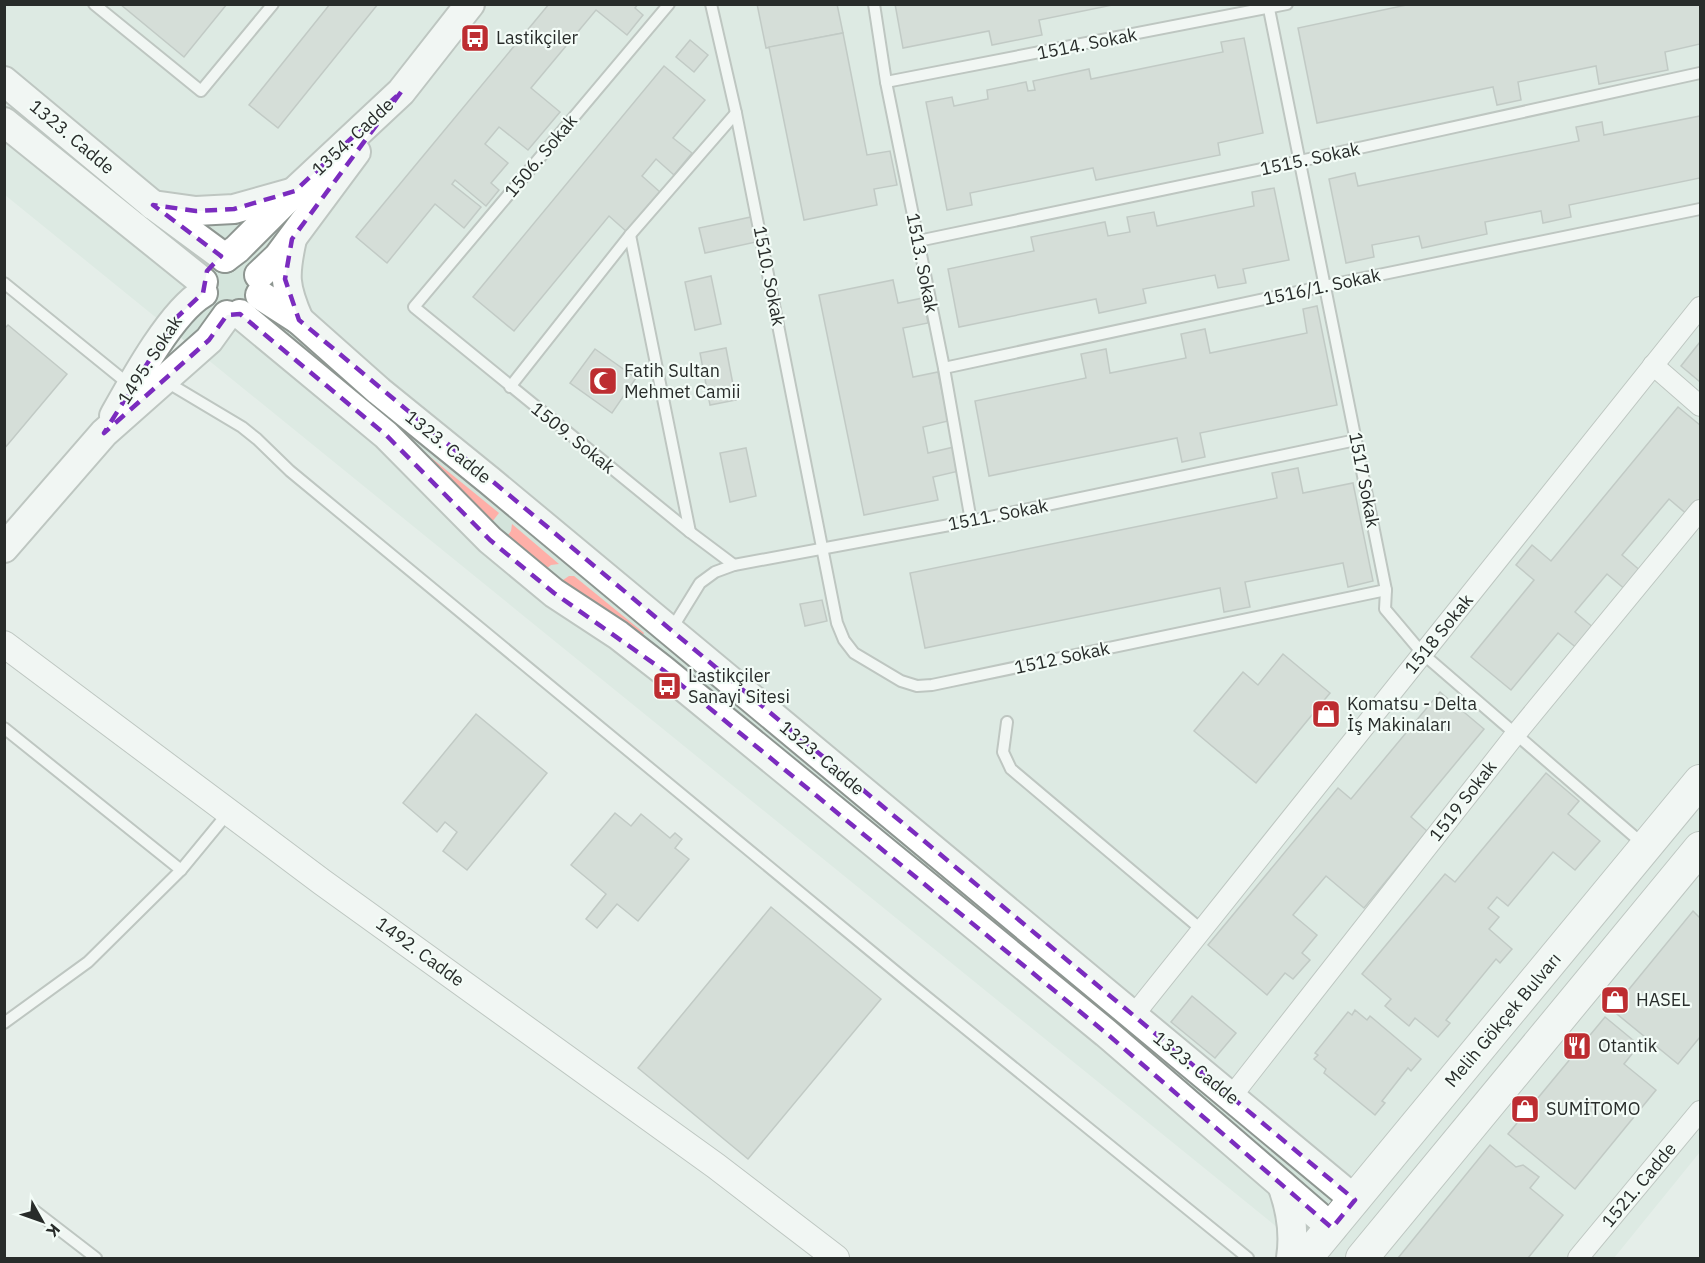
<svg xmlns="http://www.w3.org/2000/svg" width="1705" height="1263" font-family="'IBM Plex Sans',sans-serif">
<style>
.built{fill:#d3e4db}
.green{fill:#feafa8}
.building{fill:#c0c9c4;stroke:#969e99;stroke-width:1.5}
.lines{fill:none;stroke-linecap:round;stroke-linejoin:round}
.service-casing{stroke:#8e9691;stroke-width:14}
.minor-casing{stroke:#8e9691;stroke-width:22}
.tertiary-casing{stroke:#8e9691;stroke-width:28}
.secondary-casing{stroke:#8e9691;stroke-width:32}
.primary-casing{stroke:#8e9691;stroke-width:34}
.service{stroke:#fff;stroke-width:10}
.minor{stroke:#fff;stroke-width:20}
.tertiary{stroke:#fff;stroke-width:26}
.secondary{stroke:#fff;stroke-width:28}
.primary{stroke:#fff;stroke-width:32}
.marked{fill:none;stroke:#7b2cbf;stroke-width:4.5;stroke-dasharray:12 8;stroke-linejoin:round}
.labels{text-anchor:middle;stroke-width:4.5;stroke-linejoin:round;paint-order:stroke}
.poi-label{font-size:18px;fill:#282c2a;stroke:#f3fcf7;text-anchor:start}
.street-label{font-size:18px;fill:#282c2a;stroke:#f3fcf7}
</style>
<rect width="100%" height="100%" fill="#e5eee9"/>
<path class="built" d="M 4,5 L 1700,5 L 1700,1152 L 1614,1258 L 1315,1258 L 5,195 Z"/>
<g class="green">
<path d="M 402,434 L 499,513 L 492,522 Z"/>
<path d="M 512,524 L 559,564 L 551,565 L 541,573 L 506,538 L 511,531 Z"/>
<path d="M 569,576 L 574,576 L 644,633 L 641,638 L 560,582 Z"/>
</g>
<g class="building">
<path d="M 120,4 L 227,4 L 184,57 Z"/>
<path d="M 330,4 L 378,4 L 278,128 L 249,105 Z"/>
<path d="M 549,4 L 638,4 L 635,8 L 643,15 L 627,35 L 596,10 L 531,88 L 560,112 L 528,150 L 499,127 L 485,144 L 508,163 L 491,183 L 499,190 L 486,206 L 455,180 L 452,184 L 481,207 L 464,228 L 435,204 L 387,263 L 356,237 Z"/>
<path d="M 757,4 L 837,4 L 843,33 L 766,48 Z"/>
<path d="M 895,4 L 1117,4 L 1039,20 L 1042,35 L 992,45 L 989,31 L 903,48 Z"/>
<path d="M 1411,4 L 1700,4 L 1700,44 L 1665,52 L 1668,70 L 1599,84 L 1596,66 L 1518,82 L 1521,100 L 1497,105 L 1493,87 L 1317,123 L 1298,28 Z"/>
<path d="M 843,33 L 867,155 L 890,151 L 897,185 L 874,189 L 877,205 L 804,220 L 769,47 Z"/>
<path d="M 1244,38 L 1263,133 L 1218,143 L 1220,155 L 1096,180 L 1093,168 L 970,193 L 972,205 L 947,210 L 926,102 L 952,97 L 954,106 L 988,99 L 987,90 L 1026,82 L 1028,91 L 1035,90 L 1033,81 L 1089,69 L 1091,79 L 1223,52 L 1221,42 Z"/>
<path d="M 690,40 L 708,55 L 694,72 L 676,57 Z"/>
<path d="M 664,66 L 705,100 L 673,138 L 692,153 L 674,175 L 656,159 L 642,176 L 660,192 L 627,232 L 609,216 L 514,331 L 473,297 Z"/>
<path d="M 1700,116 L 1700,178 L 1569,205 L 1571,217 L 1543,223 L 1541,211 L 1485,222 L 1487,234 L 1422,248 L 1419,236 L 1372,245 L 1374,257 L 1346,263 L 1329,179 L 1355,173 L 1358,186 L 1579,141 L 1576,127 L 1602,122 L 1604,135 Z"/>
<path d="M 1274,188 L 1289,260 L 1243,269 L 1246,283 L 1218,288 L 1215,275 L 1143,289 L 1146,303 L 1099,313 L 1096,299 L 959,327 L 948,269 L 1034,251 L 1031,237 L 1105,222 L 1108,236 L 1130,232 L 1127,217 L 1154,212 L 1157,226 L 1254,206 L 1252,192 Z"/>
<path d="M 751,217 L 756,242 L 705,253 L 699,228 Z"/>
<path d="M 711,276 L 721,324 L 695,330 L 685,282 Z"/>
<path d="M 893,280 L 898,303 L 923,298 L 928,323 L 903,328 L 913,377 L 938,372 L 948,421 L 923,427 L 928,453 L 954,447 L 959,471 L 933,477 L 938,500 L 864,515 L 819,295 Z"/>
<path d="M 1317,306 L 1337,405 L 1200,433 L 1205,457 L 1182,462 L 1177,438 L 989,476 L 975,401 L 1086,378 L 1081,354 L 1106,349 L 1110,373 L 1186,358 L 1181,334 L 1205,329 L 1210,353 L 1307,333 L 1303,309 Z"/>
<path d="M 8,325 L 67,374 L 4,449 L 4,329 Z"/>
<path d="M 1700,342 L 1700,382 L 1681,366 Z"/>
<path d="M 726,348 L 736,400 L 710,405 L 700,353 Z"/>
<path d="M 595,349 L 636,378 L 612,413 L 570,383 Z"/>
<path d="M 1678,407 L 1700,425 L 1700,502 L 1689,516 L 1669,499 L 1622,555 L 1642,572 L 1627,591 L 1607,574 L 1575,612 L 1595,629 L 1578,649 L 1558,633 L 1511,690 L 1471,657 L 1534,580 L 1516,565 L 1532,545 L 1551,561 Z"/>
<path d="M 746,448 L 756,496 L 730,502 L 720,453 Z"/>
<path d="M 1298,468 L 1303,493 L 1353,483 L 1373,581 L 1348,587 L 1343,563 L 1245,582 L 1250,607 L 1224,612 L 1220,588 L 925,648 L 910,573 L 1277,498 L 1272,473 Z"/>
<path d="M 822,600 L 827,621 L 805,626 L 800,604 Z"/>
<path d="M 1283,654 L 1330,693 L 1256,783 L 1194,731 L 1243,672 L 1258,685 Z"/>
<path d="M 1440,692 L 1484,729 L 1411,817 L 1427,831 L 1364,908 L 1326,876 L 1293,915 L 1317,935 L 1302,953 L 1310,960 L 1293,979 L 1285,973 L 1267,995 L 1208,945 L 1338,788 L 1351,799 Z"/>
<path d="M 476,714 L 547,773 L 467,870 L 443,851 L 457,832 L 445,822 L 437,832 L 403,803 Z"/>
<path d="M 1546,773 L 1579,801 L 1568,814 L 1600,841 L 1575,870 L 1553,852 L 1508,906 L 1497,897 L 1488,908 L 1499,917 L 1489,929 L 1512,949 L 1500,963 L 1496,959 L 1446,1020 L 1450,1023 L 1438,1037 L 1415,1018 L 1409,1026 L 1385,1006 L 1391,999 L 1362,974 L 1445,874 L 1455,882 Z"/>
<path d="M 615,813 L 631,826 L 641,814 L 670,838 L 675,833 L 682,839 L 675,848 L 689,859 L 638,921 L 617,904 L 597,928 L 586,919 L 606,894 L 571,865 Z"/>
<path d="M 771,907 L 881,999 L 748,1159 L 638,1068 Z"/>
<path d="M 1693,911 L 1700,918 L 1700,1037 L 1678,1064 L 1612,1010 Z"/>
<path d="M 1192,996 L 1236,1033 L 1215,1058 L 1171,1022 Z"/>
<path d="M 1355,1010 L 1367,1020 L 1370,1016 L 1421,1059 L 1411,1071 L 1408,1068 L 1382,1101 L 1385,1103 L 1375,1115 L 1324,1073 L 1326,1069 L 1314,1059 L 1318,1055 L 1315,1053 L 1348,1012 L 1352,1015 Z"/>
<path d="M 1605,1017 L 1639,1045 L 1624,1064 L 1656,1090 L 1575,1189 L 1508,1134 Z"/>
<path d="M 1490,1145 L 1516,1167 L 1523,1165 L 1539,1177 L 1530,1188 L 1563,1215 L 1528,1258 L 1398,1258 Z"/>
</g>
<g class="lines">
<g class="service-casing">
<g id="service">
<path d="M 94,4 L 201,91 L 273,4"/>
<path d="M 669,4 L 414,307 L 690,532 L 734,565"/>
<path d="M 711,4 L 736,113 L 837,623 L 844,640 L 854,653 L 901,681 L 917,686 L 932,685 L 1386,590"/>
<path d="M 874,4 L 886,82 L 944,368 L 971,521"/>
<path d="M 1268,4 L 1386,590 L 1385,609 L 1423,654 L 1643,844"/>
<path d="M 886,82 L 1287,4"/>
<path d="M 630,235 L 690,532"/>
<path d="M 918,241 L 1300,161 L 1700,73"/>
<path d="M 4,283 L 131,386"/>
<path d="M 944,368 L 1325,286 L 1700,209"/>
<path d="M 165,381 L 242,427 L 257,439 L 290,471 L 912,985 L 1248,1258"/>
<path d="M 510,387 L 630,235 L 736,113"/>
<path d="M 671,630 L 700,583 L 715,572 L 734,565 L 971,521 L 1356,440"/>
<path d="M 1007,722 L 1003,752 L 1011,769 L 1202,930"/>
<path d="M 4,728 L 181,870"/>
<path d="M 4,1023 L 88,962 L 181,870 L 228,813"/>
<path d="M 35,1211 L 96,1258"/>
</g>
</g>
<g class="minor-casing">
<g id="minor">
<path d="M 1653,365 L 1700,406"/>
<path d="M 1133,1016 L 1700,307"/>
<path d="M 1231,1097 L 1515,735 L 1700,510"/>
<path d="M 1578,1258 L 1700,1111"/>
</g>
</g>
<g class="tertiary-casing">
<path id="tertiary" d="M 4,644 L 322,882 L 716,1166 L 836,1258"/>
</g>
<g class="secondary-casing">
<g id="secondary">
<path d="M 4,81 L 153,205 L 225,258"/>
<path d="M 4,122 L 203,282"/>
<path d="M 153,205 L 196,211 L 234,209 L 291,193"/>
<path d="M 292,239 C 284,275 284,286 299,320"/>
<path d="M 225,258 L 237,249 L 295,191 L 401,92 L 470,4"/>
<path d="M 259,275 L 278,257 L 356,152"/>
<path d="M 260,295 L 299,320 L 379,391 L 490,481 L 1355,1200"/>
<path d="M 240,314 L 386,435 L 490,540 L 554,593 L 618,635 L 663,670 L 1106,1033 L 1332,1228"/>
<path d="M 114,416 C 133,382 171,312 203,293"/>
<path d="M 4,548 L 104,433 L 209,340 L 227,315"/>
<path d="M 1282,1185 C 1291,1209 1295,1232 1291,1258"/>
</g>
</g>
<g class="primary-casing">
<g id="primary">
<path d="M 1306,1258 L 1700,781"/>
<path d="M 1362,1258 L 1700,848"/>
</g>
</g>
<use href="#service" class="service"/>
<use href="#minor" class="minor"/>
<use href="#tertiary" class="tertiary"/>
<use href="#secondary" class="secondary"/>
<use href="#primary" class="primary"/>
</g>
<path d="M0 0H1705V1263H0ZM 401,92 L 292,239 L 285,279 L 299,320 L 1355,1200 L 1332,1228 L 1106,1033 L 663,670 L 554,593 L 490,540 L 386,435 L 240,314 L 227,315 L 209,340 L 104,433 L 175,319 L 203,293 L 207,271 L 221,256 L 153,205 L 196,211 L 234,209 L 295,191 Z" fill="#e5eee9" fill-opacity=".55" fill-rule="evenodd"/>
<path class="marked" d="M 401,92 L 292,239 L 285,279 L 299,320 L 1355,1200 L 1332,1228 L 1106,1033 L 663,670 L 554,593 L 490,540 L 386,435 L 240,314 L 227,315 L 209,340 L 104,433 L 175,319 L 203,293 L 207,271 L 221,256 L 153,205 L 196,211 L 234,209 L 295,191 Z"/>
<defs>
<g id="bus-square" transform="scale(1.5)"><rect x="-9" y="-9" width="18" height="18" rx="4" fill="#bd2d31" stroke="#f3fcf7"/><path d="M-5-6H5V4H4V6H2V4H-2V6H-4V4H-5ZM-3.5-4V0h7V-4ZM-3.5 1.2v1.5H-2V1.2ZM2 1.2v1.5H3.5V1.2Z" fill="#fff"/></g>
<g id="mosque-square" transform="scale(1.5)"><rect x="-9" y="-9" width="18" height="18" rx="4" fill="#bd2d31" stroke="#f3fcf7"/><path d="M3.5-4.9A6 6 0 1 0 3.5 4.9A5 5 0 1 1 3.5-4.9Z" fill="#fff"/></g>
<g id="shop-square" transform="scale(1.5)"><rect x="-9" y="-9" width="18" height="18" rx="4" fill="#bd2d31" stroke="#f3fcf7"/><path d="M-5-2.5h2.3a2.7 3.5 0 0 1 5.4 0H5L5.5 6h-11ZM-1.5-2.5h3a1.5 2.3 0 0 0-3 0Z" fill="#fff"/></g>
<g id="restaurant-square" transform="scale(1.5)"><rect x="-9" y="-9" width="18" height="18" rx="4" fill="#bd2d31" stroke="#f3fcf7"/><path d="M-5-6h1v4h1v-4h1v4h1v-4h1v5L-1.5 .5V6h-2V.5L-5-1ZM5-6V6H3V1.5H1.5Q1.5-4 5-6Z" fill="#fff"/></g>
</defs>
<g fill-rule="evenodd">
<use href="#bus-square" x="475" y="38"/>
<use href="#mosque-square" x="603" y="381"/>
<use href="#bus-square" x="667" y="686"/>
<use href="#shop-square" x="1326" y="714"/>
<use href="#shop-square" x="1615" y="1000"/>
<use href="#restaurant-square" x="1577" y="1046"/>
<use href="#shop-square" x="1525" y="1109"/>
</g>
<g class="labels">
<g class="poi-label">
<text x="496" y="44">Lastikçiler</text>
<text x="624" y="377">Fatih Sultan<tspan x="624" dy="21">Mehmet Camii</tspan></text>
<text x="688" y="682">Lastikçiler<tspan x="688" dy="21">Sanayi Sitesi</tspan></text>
<text x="1347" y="710">Komatsu - Delta<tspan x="1347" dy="21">İş Makinaları</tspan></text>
<text x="1636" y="1006">HASEL</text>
<text x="1598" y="1052">Otantik</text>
<text x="1546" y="1115">SUMİTOMO</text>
</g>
<g class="street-label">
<text transform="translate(1087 44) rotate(-11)" y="6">1514. Sokak</text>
<text transform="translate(72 137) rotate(40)" y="6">1323. Cadde</text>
<text transform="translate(353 137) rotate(-43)" y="6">1354. Cadde</text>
<text transform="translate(541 156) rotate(-50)" y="6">1506. Sokak</text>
<text transform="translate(1310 159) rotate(-12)" y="6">1515. Sokak</text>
<text transform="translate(922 263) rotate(79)" y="6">1513. Sokak</text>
<text transform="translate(769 276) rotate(79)" y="6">1510. Sokak</text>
<text transform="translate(1322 287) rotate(-12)" y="6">1516/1. Sokak</text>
<text transform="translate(150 360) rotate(-57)" y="6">1495. Sokak</text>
<text transform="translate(573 438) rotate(39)" y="6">1509. Sokak</text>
<text transform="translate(448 447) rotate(39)" y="6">1323. Cadde</text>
<text transform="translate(1364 480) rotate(79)" y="6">1517 Sokak</text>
<text transform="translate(998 515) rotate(-11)" y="6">1511. Sokak</text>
<text transform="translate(1439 634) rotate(-51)" y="6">1518 Sokak</text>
<text transform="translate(1062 658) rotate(-12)" y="6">1512 Sokak</text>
<text transform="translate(822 758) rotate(40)" y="6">1323. Cadde</text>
<text transform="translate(1463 801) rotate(-52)" y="6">1519 Sokak</text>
<text transform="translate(420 952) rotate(36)" y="6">1492. Cadde</text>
<text transform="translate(1503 1020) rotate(-50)" y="6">Melih Gökçek Bulvarı</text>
<text transform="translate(1196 1068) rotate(39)" y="6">1323. Cadde</text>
<text transform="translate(1639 1185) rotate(-50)" y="6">1521. Cadde</text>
</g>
</g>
<rect width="1705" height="1263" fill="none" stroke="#282c2a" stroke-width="12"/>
<g transform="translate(42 1221) rotate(130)" stroke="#f3fcf7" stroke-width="4.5" paint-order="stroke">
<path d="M0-4.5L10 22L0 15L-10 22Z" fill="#282c2a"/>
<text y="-9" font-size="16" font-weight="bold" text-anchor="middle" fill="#282c2a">K</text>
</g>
</svg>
